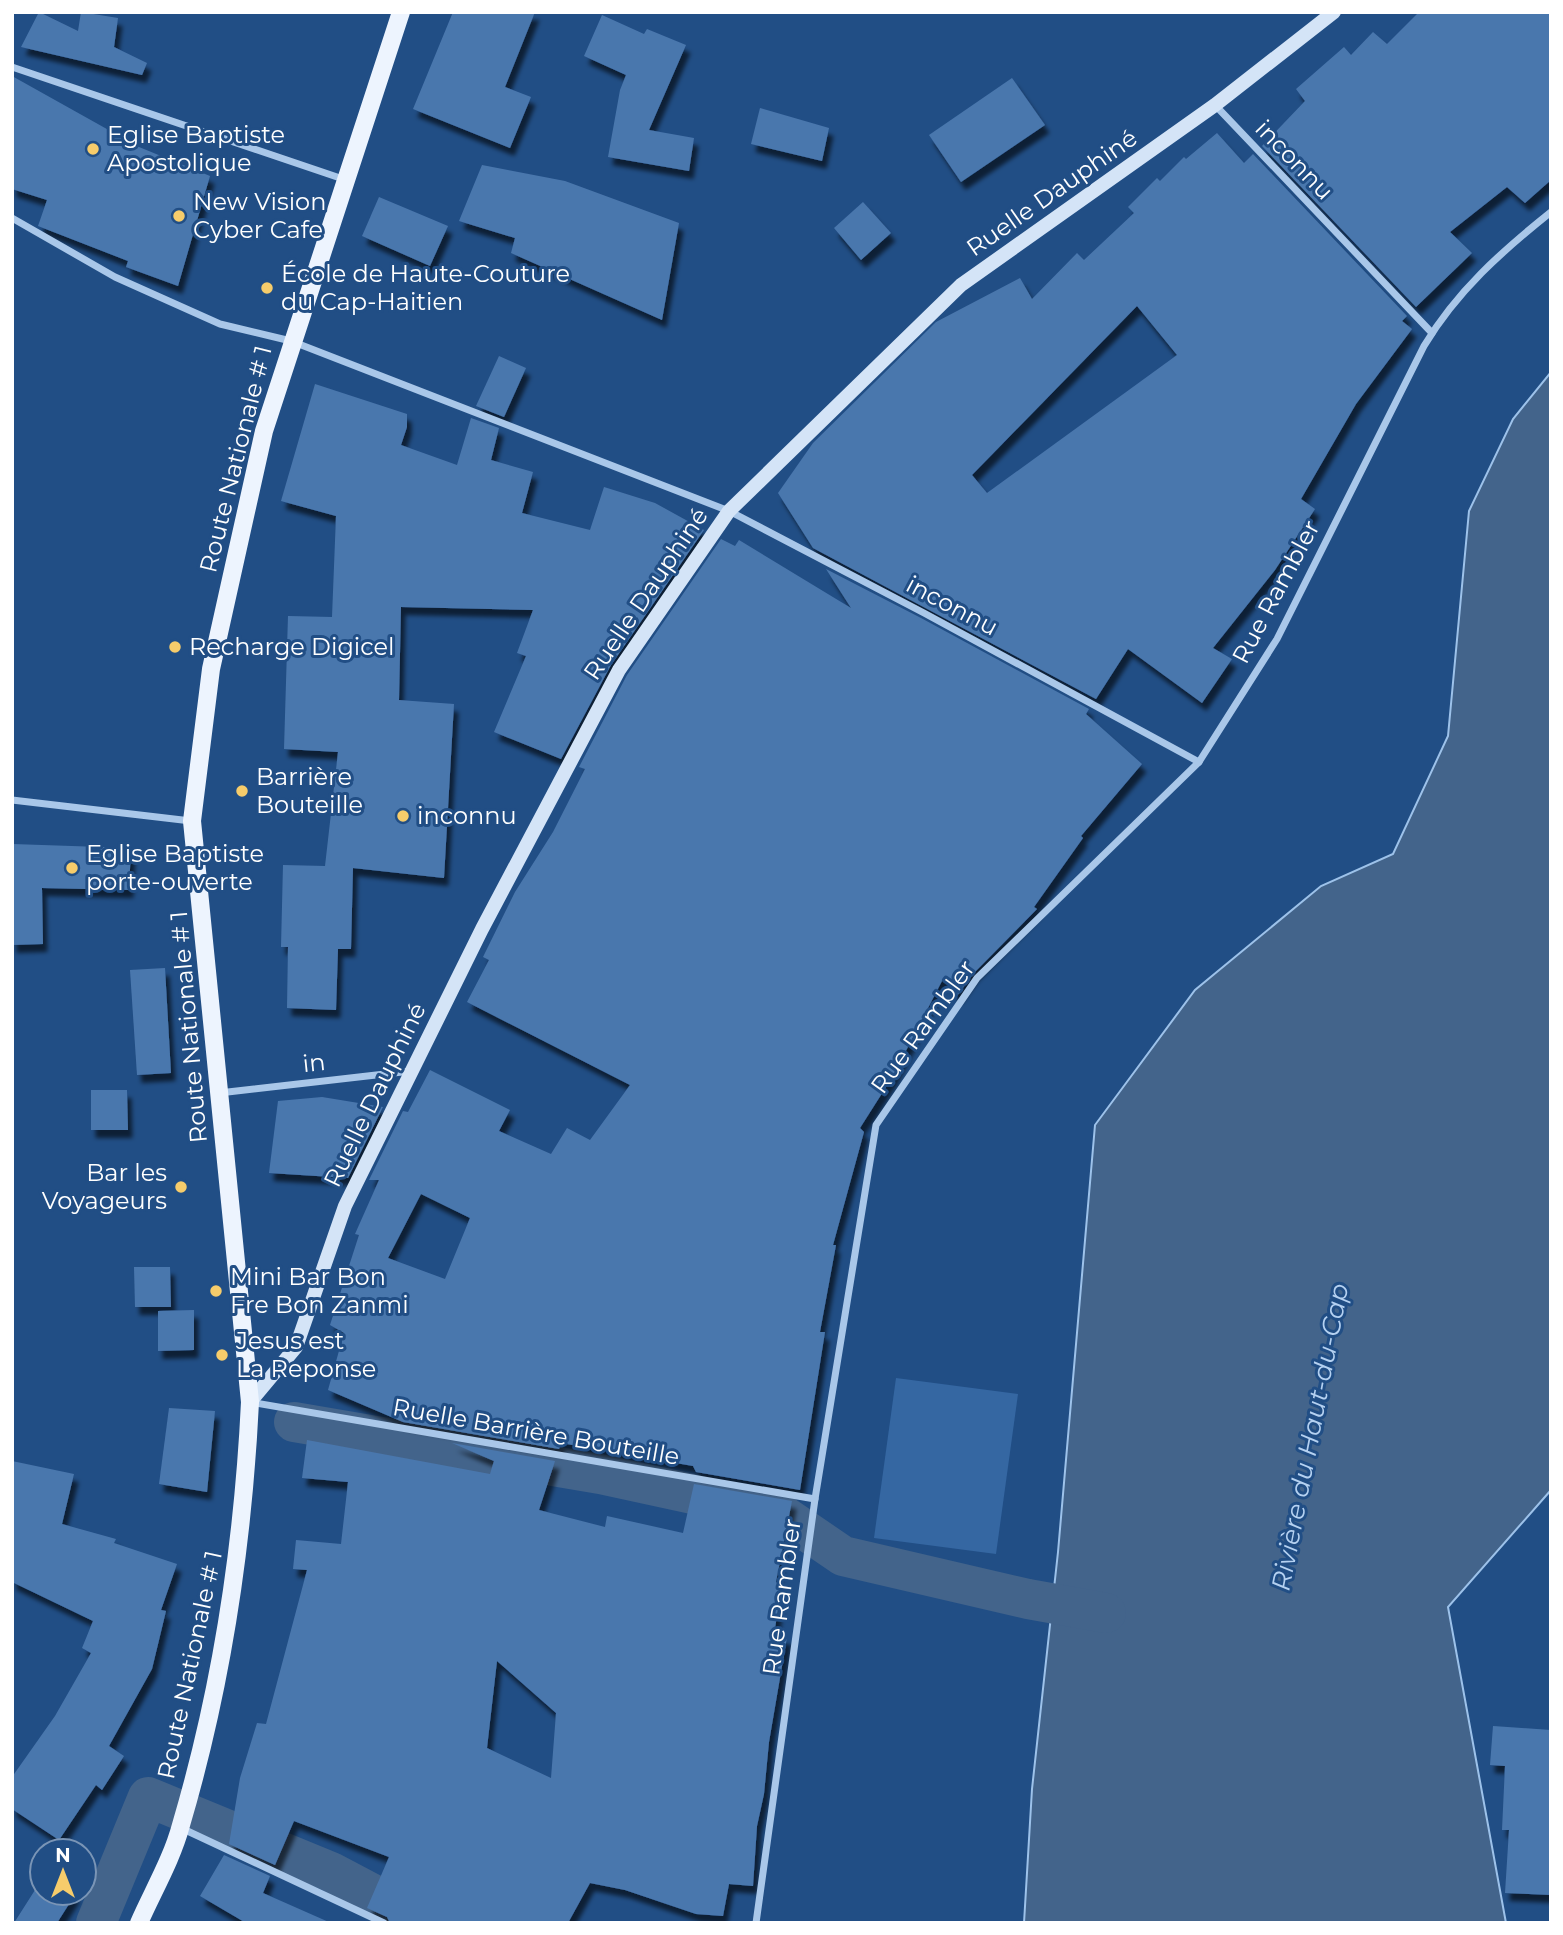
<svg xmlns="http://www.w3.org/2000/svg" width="1563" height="1935" font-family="Montserrat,sans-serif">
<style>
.green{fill:#3567a2}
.water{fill:#43648b;stroke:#9dc2ea;stroke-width:2}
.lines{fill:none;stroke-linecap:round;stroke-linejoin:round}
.canal{stroke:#43648b;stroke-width:40}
.building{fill:#4a77ad;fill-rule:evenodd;filter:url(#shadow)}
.street{stroke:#a9c7e9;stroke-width:7}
.secondary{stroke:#d4e4f7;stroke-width:14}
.primary{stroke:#edf4fe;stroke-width:18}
.poi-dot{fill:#f6cc6b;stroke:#214e85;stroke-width:2.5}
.labels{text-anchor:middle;stroke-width:6;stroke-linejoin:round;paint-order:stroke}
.poi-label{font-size:24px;fill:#fff;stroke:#214e85;text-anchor:start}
.street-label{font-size:24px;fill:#fff;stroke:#214e85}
.water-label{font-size:26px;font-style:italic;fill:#b5d1f1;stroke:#214e85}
</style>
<defs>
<filter id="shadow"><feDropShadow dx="4.5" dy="8" stdDeviation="2" flood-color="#0009"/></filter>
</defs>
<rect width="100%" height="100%" fill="#214e85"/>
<path class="green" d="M 896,1378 L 1018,1394 L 996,1554 L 874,1538 Z"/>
<path class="water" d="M 1551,372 L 1551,1490 L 1448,1607 L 1506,1923 L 1024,1923 L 1032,1789 L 1058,1552 L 1095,1125 L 1195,990 L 1321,886 L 1393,854 L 1448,736 L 1469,511 L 1513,419 Z"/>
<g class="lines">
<g class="canal">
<path d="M 294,1422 L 600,1474 L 780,1513 L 843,1556 L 1028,1599 L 1106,1613"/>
<path d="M 96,1923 L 148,1797 L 331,1872 L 420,1919"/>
</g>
</g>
<g class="building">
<path d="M 39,12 L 78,31 L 81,12 L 118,18 L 114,47 L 147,63 L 142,75 L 21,47 Z"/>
<path d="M 453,12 L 535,12 L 505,87 L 531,97 L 510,148 L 413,109 Z"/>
<path d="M 1419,12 L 1551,12 L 1551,180 L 1525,203 L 1507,187 L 1450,232 L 1472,253 L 1416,307 L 1262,146 L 1305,101 L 1296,89 L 1344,47 L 1351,55 L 1373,32 L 1387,44 Z"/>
<path d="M 602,15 L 644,34 L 647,29 L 686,45 L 649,130 L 694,138 L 689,171 L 608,157 L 620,90 L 626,75 L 584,56 Z"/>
<path d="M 12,76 L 139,147 L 210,176 L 178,286 L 126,267 L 128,261 L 38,226 L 47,200 L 12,189 Z"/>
<path d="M 1012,78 L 1045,125 L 961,182 L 929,135 Z"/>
<path d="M 760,108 L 829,128 L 822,161 L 751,144 Z"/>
<path d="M 1217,133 L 1244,163 L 1253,154 L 1407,316 L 1402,321 L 1412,329 L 1356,404 L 1301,499 L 1315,509 L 1275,570 L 1213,648 L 1232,659 L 1202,703 L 1128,649 L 1096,699 L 813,548 L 778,493 L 813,443 L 936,322 L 1020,278 L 1032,299 L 1077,253 L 1084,260 L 1134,213 L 1128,207 L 1157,178 L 1160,181 L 1184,157 L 1186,159 ZM 1137,306 L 1177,355 L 987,493 L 972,475 Z"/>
<path d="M 482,165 L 565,181 L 679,223 L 662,320 L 511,253 L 515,238 L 459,221 Z"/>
<path d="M 379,197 L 448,226 L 430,266 L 362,236 Z"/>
<path d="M 863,202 L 891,233 L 861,260 L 834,228 Z"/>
<path d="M 499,356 L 526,368 L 504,417 L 476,406 Z"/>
<path d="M 315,384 L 407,414 L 407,427 L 401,445 L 457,465 L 471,418 L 499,428 L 491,460 L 533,472 L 522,513 L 590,530 L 604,487 L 655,503 L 704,530 L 611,665 L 561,759 L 494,732 L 526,656 L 517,653 L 533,610 L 401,607 L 399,700 L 454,704 L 444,878 L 353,868 L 351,949 L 338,949 L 336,1010 L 287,1008 L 288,947 L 281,947 L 283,865 L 325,866 L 338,752 L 284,749 L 288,616 L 332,617 L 336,516 L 281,501 Z"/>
<path d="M 721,539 L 735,546 L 739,540 L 851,608 L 826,569 L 921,618 L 1089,709 L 1086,714 L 1142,764 L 1081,836 L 1083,838 L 1034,907 L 1037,909 L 973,974 L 957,996 L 943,979 L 893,1076 L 860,1128 L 864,1132 L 833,1245 L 836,1245 L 820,1332 L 825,1332 L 800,1490 L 696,1472 L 693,1466 L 561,1443 L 559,1449 L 403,1422 L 328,1390 L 344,1333 L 330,1325 L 359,1235 L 355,1234 L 379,1180 L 369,1180 L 403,1111 L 408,1112 L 430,1070 L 510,1110 L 499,1131 L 551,1154 L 567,1128 L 590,1140 L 630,1085 L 467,1002 L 489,960 L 483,957 L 515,892 L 553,832 L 585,769 L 579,767 L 627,675 ZM 421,1194 L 470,1218 L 445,1279 L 388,1258 Z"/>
<path d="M 12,844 L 131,848 L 129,890 L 42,888 L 43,944 L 12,945 Z"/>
<path d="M 165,968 L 171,1073 L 137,1075 L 130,970 Z"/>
<path d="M 91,1090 L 127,1090 L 128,1130 L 91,1130 Z"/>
<path d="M 322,1097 L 383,1107 L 348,1178 L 269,1173 L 278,1101 Z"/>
<path d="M 134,1267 L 170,1267 L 171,1307 L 135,1307 Z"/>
<path d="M 194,1310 L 194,1350 L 158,1351 L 158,1311 Z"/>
<path d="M 169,1408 L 215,1411 L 207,1492 L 159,1484 Z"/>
<path d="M 307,1440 L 490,1474 L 494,1461 L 452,1443 L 555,1461 L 539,1510 L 605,1527 L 607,1516 L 683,1533 L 694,1484 L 792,1501 L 776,1582 L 782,1583 L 774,1635 L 787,1637 L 769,1742 L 764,1794 L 757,1826 L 753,1886 L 729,1884 L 723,1916 L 696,1914 L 625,1890 L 590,1883 L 568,1923 L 390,1923 L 387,1917 L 367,1908 L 389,1857 L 294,1821 L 275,1865 L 229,1844 L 240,1778 L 257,1723 L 266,1724 L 307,1570 L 293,1569 L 296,1540 L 341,1544 L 348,1482 L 302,1478 ZM 497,1661 L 556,1713 L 551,1778 L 487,1748 Z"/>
<path d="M 12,1461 L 74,1474 L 62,1524 L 116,1539 L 114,1543 L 177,1564 L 161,1610 L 166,1611 L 152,1669 L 109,1746 L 124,1756 L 102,1790 L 96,1785 L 59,1840 L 12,1809 L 12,1777 L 55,1716 L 91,1653 L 82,1648 L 93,1621 L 12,1582 Z"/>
<path d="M 1493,1726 L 1551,1730 L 1551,1895 L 1505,1893 L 1509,1830 L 1502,1830 L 1505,1766 L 1490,1765 Z"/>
<path d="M 224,1855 L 270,1876 L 263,1893 L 331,1923 L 246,1923 L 200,1896 Z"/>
<path d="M 42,1879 L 42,1893 L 76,1893 L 57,1923 L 14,1923 Z"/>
</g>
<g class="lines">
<g class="street">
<path d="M 12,67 L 346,180"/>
<path d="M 1215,105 L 1432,333"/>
<path d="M 12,218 L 115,277 L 220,324 L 291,341 L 729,511 L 924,613 L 1199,762"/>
<path d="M 12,800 L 191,821"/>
<path d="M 219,1093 L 411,1071"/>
<path d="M 250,1402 L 815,1499"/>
<path d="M 181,1828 L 384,1923"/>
<path d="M 756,1923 L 815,1499 L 876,1125 L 977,978 L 1199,762 L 1277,639 L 1424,346 C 1457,291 1501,252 1551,212"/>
</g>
<path class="secondary" d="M 250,1402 L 296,1347 L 345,1206 L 482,929 L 619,670 L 729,511 L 961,285 L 1215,105 L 1334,12"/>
<path class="primary" d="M 139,1923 C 153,1891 172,1859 181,1825 C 222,1686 243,1547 250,1402 L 192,821 L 211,669 L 264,431 L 401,12"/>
</g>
<g class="poi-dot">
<circle cx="93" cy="149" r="7"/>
<circle cx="179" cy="216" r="7"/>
<circle cx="267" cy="288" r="7"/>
<circle cx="175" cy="647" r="7"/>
<circle cx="242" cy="791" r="7"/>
<circle cx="403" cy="816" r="7"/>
<circle cx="72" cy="868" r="7"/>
<circle cx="181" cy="1187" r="7"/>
<circle cx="216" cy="1291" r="7"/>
<circle cx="222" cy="1355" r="7"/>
</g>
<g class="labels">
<g class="poi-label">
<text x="107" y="143">Eglise Baptiste<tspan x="107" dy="28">Apostolique</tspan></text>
<text x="193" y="210">New Vision<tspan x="193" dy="28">Cyber Cafe</tspan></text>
<text x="281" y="282">École de Haute-Couture<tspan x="281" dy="28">du Cap-Haitien</tspan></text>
<text x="189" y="655">Recharge Digicel</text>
<text x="256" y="785">Barrière<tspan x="256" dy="28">Bouteille</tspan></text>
<text x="417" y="824">inconnu</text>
<text x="86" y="862">Eglise Baptiste<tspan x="86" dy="28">porte-ouverte</tspan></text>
<text x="167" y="1181" text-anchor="end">Bar les<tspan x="167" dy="28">Voyageurs</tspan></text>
<text x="230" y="1285">Mini Bar Bon<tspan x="230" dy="28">Fre Bon Zanmi</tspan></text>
<text x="236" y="1349">Jesus est<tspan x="236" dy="28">La Reponse</tspan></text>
</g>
<g class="street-label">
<text transform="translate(1294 160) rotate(46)" y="8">inconnu</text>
<text transform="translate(1052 193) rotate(-35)" y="8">Ruelle Dauphiné</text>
<text transform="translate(236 459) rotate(-76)" y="8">Route Nationale # 1</text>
<text transform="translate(1276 592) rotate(-62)" y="8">Rue Rambler</text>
<text transform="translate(646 594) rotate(-56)" y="8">Ruelle Dauphiné</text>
<text transform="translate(952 606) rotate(28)" y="8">inconnu</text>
<text transform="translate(189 1027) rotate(-95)" y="8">Route Nationale # 1</text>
<text transform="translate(923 1027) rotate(-54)" y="8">Rue Rambler</text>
<text transform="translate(314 1063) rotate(-6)" y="8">in</text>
<text transform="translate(375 1095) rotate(-64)" y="8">Ruelle Dauphiné</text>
<text transform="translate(536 1432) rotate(10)" y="8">Ruelle Barrière Bouteille</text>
<text transform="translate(782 1597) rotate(-82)" y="8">Rue Rambler</text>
<text transform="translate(190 1665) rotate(-78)" y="8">Route Nationale # 1</text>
</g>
<g class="water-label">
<text transform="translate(1310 1437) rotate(-79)" y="9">Rivière du Haut-du-Cap</text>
</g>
</g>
<rect width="1563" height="1935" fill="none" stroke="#ffffff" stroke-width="28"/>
<g transform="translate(63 1872)"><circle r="33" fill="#214e85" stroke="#7a95b6" stroke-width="2"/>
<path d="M0-5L12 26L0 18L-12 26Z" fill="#f6cc6b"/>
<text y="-10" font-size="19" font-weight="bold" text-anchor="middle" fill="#ffffff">N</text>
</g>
</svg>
